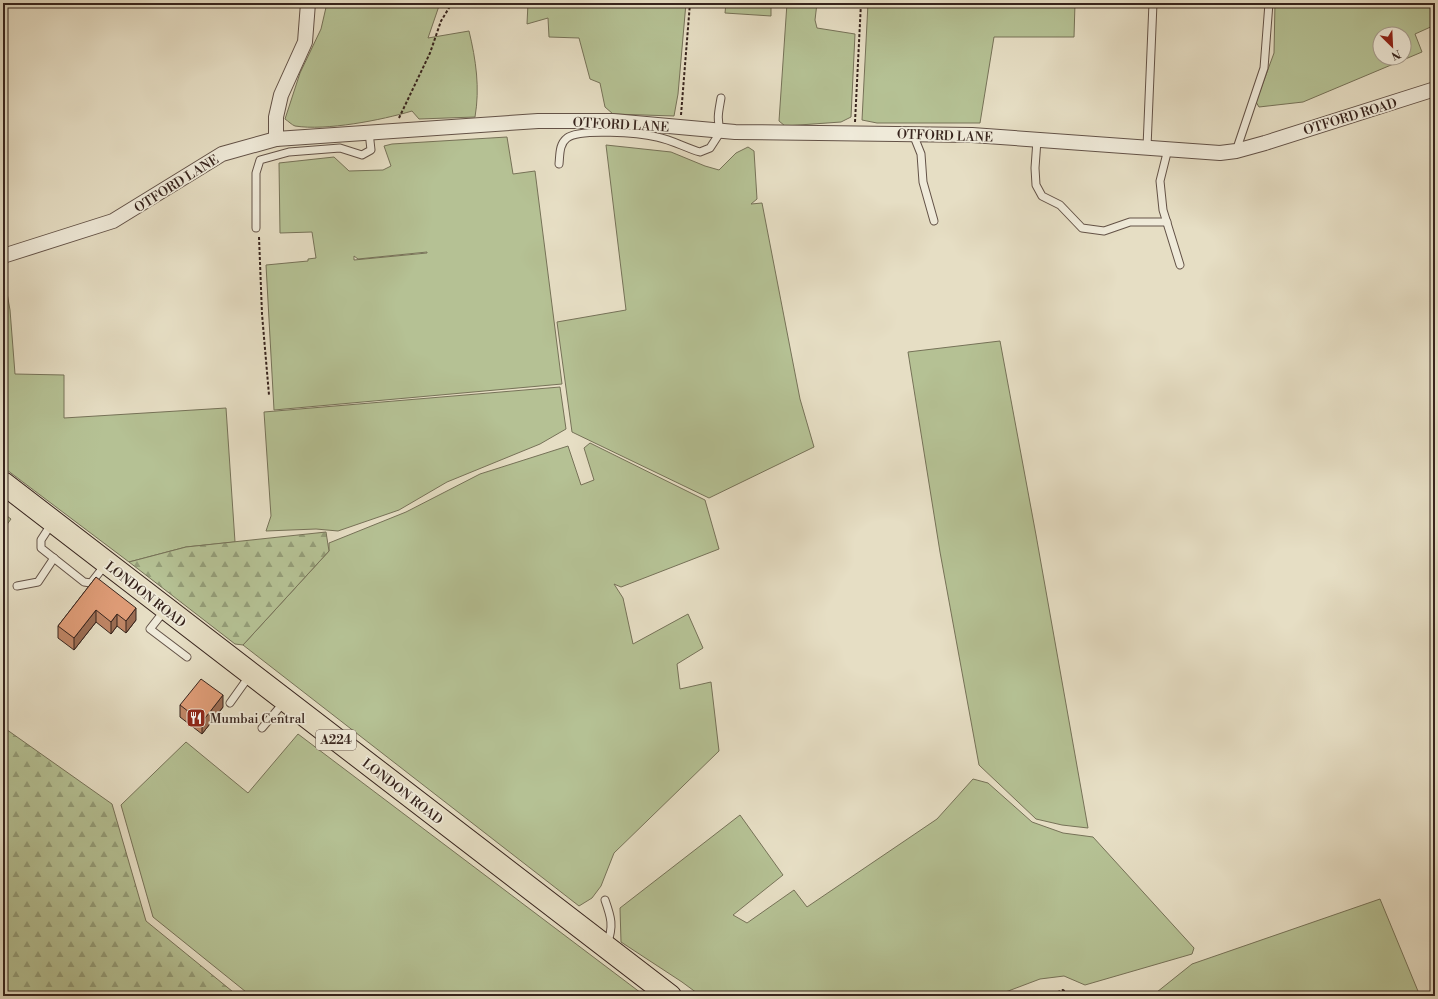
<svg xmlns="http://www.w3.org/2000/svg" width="1438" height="999" font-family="'Libre Bodoni',serif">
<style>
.grass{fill:#b5c194;stroke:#767258;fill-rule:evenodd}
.forest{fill:url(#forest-firs);stroke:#767258}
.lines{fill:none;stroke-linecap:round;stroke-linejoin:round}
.lane-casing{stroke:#635247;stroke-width:9}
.street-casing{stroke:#635247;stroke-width:16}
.primary-casing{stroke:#37241d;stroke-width:24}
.path{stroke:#37241d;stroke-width:2;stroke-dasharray:3 2;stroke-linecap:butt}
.lane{stroke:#efead9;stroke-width:7}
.street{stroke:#efead9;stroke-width:14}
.primary{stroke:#e6dec4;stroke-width:22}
.wall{fill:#c08666;stroke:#37241d}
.shaded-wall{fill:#9c6d53;stroke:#37241d}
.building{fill:#df9c77;stroke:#37241d}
.labels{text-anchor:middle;stroke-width:3.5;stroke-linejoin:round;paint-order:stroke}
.shield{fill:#efead9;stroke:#6e5f55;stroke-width:1}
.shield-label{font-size:12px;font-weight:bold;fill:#37241d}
.street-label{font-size:13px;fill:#37241d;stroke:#efead9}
.poi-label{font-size:13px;fill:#37241d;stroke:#efead9;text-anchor:start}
</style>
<defs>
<pattern id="forest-firs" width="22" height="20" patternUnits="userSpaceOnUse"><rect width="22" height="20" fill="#b5c194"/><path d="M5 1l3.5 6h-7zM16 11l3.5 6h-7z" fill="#949d78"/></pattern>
</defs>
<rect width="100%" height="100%" fill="#e6dec4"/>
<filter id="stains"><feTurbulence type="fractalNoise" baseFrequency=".005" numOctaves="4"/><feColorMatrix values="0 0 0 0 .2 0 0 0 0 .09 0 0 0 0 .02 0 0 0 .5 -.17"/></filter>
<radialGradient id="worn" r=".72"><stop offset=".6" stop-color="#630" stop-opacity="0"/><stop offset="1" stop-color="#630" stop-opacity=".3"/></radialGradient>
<g class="grass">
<path d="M 327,3 L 440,3 L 428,38 L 469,31 C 476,60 480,88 475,117 L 419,119 L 412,111 C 382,120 326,131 295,126 C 292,125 288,121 285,119 L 300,73 L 321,29 Z"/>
<path d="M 528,3 L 686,3 L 678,94 L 674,116 L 613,114 L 605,107 L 600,83 L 590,79 L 579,38 L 549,37 L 548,18 L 527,24 Z"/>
<path d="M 726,3 L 771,3 L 771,16 L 725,13 Z"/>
<path d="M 787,3 L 817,3 L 815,20 L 817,28 L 855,34 L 851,117 L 841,122 L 785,126 L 779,121 Z"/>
<path d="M 868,3 L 1075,3 L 1074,37 L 994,37 L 980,123 L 877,123 L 862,120 Z"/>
<path d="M 1275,3 L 1435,3 L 1435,25 L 1415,34 L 1422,52 L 1303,102 L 1259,107 L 1256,102 L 1274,53 ZM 1380,34 L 1404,34 L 1404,58 L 1380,58 Z"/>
<path d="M 507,137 L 513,174 L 535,171 L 562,384 L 274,410 L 266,265 L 308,261 L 308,259 L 316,258 L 312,232 L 280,233 L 279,163 L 334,157 L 349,171 L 383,170 L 391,166 L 384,146 L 392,144 ZM 427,252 L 427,253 L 354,260 L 354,256 L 358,259 Z"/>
<path d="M 606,145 L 671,152 L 705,166 L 719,170 L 736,153 L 748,147 L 754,151 L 757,199 L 751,204 L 762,203 L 800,399 L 814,447 L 709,498 L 572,432 L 557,322 L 626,310 Z"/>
<path d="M 3,270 L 10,310 L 15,374 L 64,375 L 64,418 L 226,408 L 235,542 L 186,547 L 129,562 L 3,467 Z"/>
<path d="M 1000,341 L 1036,535 L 1088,828 L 1062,825 L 1036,819 L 979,765 L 940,552 L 908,352 Z"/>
<path d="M 560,387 L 566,429 L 540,444 L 447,482 L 399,510 L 338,531 L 316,529 L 266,531 L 271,516 L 264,412 Z"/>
<path d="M 590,443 L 705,500 L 719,549 L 621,587 L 614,584 L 623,598 L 633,644 L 688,614 L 703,648 L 677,664 L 680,689 L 711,682 L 719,751 L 614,853 L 601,886 L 592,898 L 579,906 L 243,645 L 329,551 L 329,543 L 406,512 L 480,474 L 568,446 L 581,485 L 594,480 L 584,448 Z"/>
<path d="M 298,734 L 645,996 L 251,996 L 153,917 L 121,805 L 186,742 L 248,793 Z"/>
<path d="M 973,779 L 988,783 L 1032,822 L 1063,833 L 1093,837 L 1194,948 L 1192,954 L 1085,985 L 1064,976 L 1040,979 L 995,996 L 701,996 L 682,982 L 621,942 L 620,908 L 740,815 L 783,875 L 733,915 L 747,923 L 794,890 L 807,907 L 937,819 Z"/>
<path d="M 1380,899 L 1420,996 L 1152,996 L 1192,964 Z"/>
</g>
<g class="forest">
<path d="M 3,513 L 11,519 L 3,530 Z"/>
<path d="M 326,532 L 329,551 L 243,645 L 235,644 L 129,562 L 186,547 Z"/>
<path d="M 3,727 L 112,804 L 146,921 L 238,996 L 3,996 Z"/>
</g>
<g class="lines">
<g class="lane-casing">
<g id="lane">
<path d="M 913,134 L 921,154 L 923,182 L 934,221"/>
<path d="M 1037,140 L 1035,168 L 1036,185 L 1042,196 L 1060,205 L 1082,228 L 1104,231 L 1130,222 L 1167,222"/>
<path d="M 1147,147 L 1153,3"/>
<path d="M 1168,149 L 1160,181 L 1163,210 L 1180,265"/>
<path d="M 1236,151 L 1264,68 L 1269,3"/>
<path d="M 559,164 C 560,155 559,144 567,138 C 579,128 640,133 657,137 C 672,140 686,148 700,152 L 710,148 L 721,131 C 716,120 719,110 721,98"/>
<path d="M 256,228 L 256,173 L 260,160 L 289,152 L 340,148 L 362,155 L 371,150 L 369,132"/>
<path d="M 52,523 L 41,540 L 41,548 L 84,582 L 91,583 L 105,565"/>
<path d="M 17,586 L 38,582 L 54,558"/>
<path d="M 165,610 L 150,629 L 187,657"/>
<path d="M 230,703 L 250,675"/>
<path d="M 262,728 L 285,701"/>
<path d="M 605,900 C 611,917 614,926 607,944"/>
</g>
</g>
<g class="street-casing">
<g id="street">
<path d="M 276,139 L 276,117 L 281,95 L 305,42 L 308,3"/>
<path d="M 3,256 L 113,221 L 222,154 L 276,139 L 538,121 L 613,121 L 735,132 L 972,135 L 1220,153 L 1236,151 L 1265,143 L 1435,89"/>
</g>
</g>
<g class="primary-casing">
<path id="primary" d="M 3,483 L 670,996"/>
</g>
<g class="path">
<path d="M 681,115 L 690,3"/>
<path d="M 399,118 L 430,53 L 441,21 L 452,3"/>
<path d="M 855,122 L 861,3"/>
<path d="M 259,237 L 262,314 L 269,395"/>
<path d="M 1048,996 L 1063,990 L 1071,996"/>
</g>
<use href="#lane" class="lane"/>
<use href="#street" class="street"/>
<use href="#primary" class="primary"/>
</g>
<g class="wall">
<path d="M 96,577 L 136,620 L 126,633 L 117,626 L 111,634 L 96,622 L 74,650 L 58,638 L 58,626 Z"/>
<path d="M 180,705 L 223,707 L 202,734 L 180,717 Z"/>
</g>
<g class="shaded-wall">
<path d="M 136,608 L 136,620 L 126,633 L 126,621 Z"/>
<path d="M 96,610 L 96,622 L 74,650 L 74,638 Z"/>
<path d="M 117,614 L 117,626 L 111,634 L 111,622 Z"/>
<path d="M 223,695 L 223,707 L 202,734 L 202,722 Z"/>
</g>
<g class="building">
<path d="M 96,577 L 136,608 L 126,621 L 117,614 L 111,622 L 96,610 L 74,638 L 58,626 Z"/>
<path d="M 201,679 L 223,695 L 202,722 L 180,705 Z"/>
</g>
<defs>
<g id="restaurant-square" transform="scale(1)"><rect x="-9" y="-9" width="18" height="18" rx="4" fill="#8f2418" stroke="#efead9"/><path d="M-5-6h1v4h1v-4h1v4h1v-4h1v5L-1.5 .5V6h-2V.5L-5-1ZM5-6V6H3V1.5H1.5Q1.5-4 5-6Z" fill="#fff"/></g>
</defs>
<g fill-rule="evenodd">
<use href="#restaurant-square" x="196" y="718"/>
</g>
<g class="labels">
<rect class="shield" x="316" y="730" width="40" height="20" rx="3"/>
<g class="shield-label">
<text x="336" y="744">A224</text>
</g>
<g class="street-label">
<text transform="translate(1350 116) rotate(-17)" y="5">OTFORD ROAD</text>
<text transform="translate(621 124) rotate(3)" y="5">OTFORD LANE</text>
<text transform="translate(945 135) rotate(2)" y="5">OTFORD LANE</text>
<text transform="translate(176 183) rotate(-32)" y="5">OTFORD LANE</text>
<text transform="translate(146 594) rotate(38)" y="5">LONDON ROAD</text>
<text transform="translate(403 791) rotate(38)" y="5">LONDON ROAD</text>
</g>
<g class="poi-label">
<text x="210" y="723">Mumbai Central</text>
</g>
</g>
<rect width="1438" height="999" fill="none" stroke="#e6dec4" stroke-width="16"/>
<rect x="4" y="4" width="1430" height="991" fill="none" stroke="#37241d" stroke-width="2"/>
<rect x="8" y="8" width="1422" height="983" fill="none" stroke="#37241d"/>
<g transform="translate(1392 46) rotate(156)"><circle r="19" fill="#efead9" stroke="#a59b8e"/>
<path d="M0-3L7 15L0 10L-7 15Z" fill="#8f2418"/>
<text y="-6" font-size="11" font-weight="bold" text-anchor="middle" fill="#37241d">N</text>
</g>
<rect width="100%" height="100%" filter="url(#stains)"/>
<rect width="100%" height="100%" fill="url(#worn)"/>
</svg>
